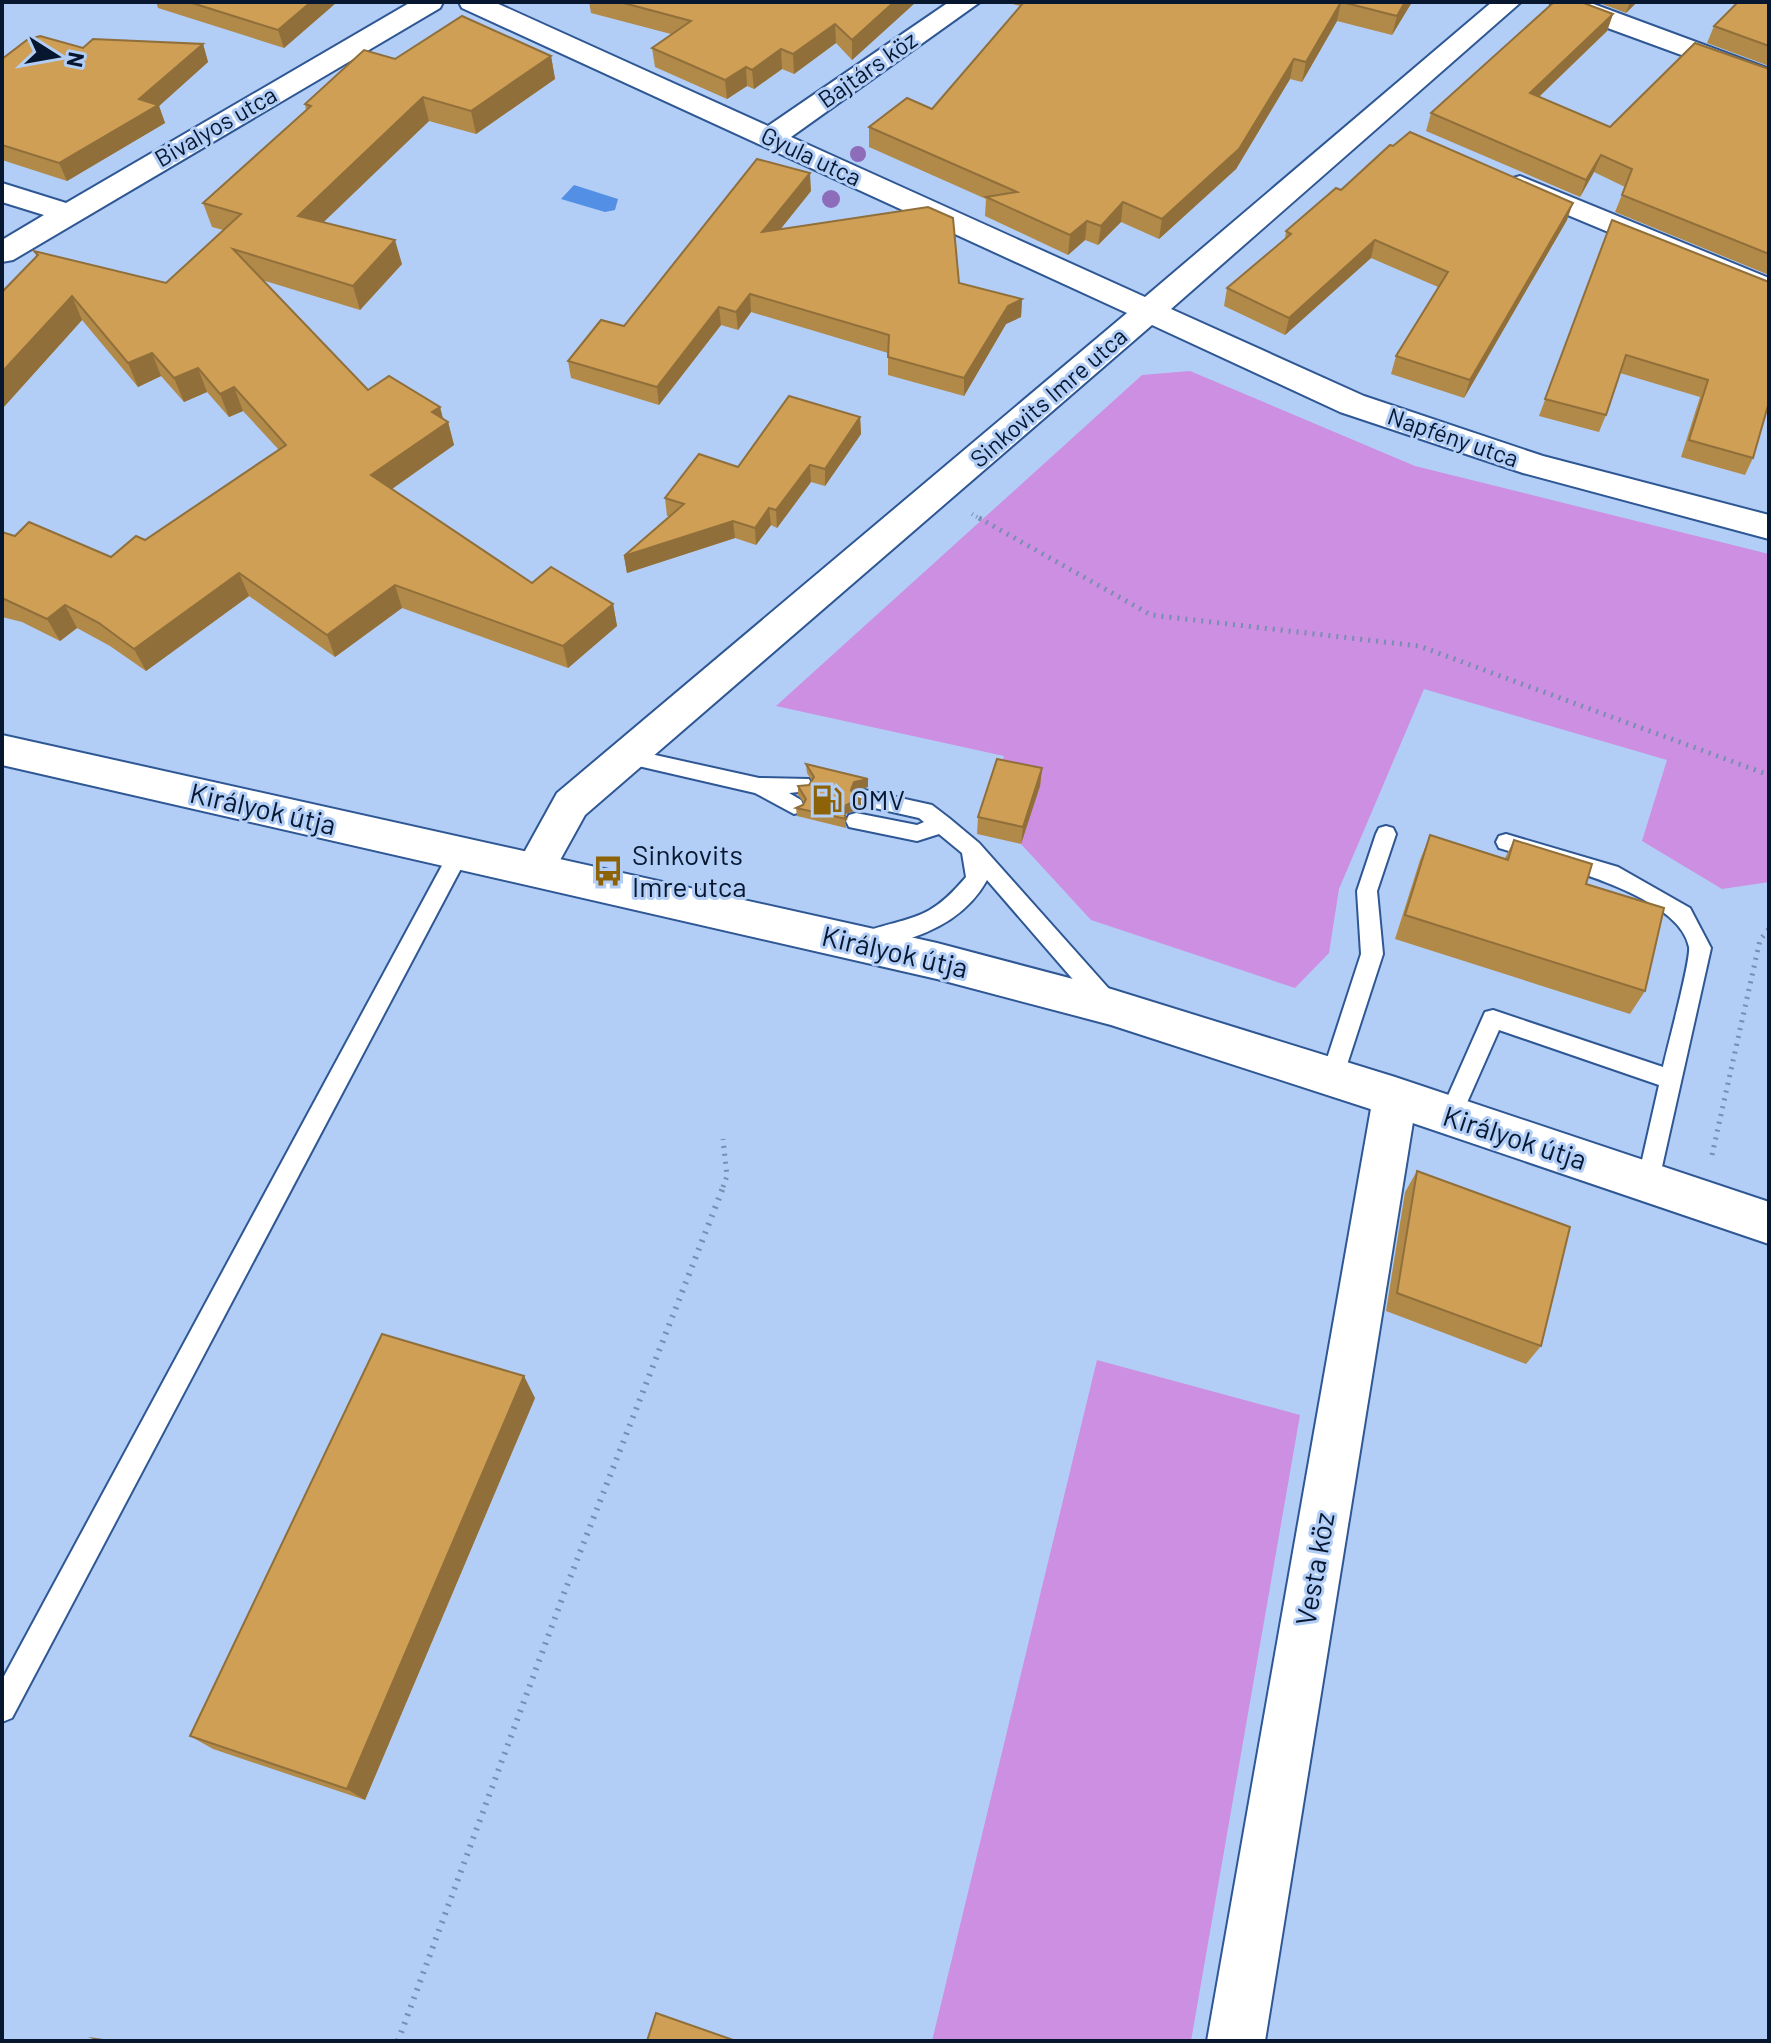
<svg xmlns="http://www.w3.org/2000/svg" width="1771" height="2043" font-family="Barlow,sans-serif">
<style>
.green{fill:#cd8fe1}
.water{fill:#538fe5}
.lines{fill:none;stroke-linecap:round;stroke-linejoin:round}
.lane-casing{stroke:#2e5793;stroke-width:4}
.street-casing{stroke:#2e5793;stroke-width:4}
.secondary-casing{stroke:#2e5793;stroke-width:4}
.path-far2{stroke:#768eb1;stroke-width:4;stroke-dasharray:1 4;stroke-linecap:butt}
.path-far1{stroke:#768eb1;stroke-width:5;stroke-dasharray:2 6;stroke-linecap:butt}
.path{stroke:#768eb1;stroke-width:6;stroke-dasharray:2 7;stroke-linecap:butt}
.lane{fill:#fff;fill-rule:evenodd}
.street{fill:#fff;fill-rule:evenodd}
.secondary{fill:#fff;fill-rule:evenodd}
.tree{fill:#8d6cb9}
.wall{fill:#b18948}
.shaded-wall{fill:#906f3b}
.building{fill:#ce9f54;stroke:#906f3b;stroke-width:2}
.labels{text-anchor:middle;stroke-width:6;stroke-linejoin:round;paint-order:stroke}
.far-street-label{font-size:24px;fill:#06172f;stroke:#b2cef7}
.poi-label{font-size:28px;fill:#06172f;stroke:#b2cef7;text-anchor:start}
.street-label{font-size:28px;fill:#06172f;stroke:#b2cef7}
</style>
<rect width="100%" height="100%" fill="#b2cef7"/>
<g class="green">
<path d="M 1190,371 L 1415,466 L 1769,554 L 1769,882 L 1722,889 L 1642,841 L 1667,760 L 1424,689 L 1339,889 L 1329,953 L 1295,988 L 1091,920 L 988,808 L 1004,756 L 776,706 L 1142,375 Z"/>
<path d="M 1097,1360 L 1300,1415 L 1191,2041 L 932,2041 Z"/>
</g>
<path class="water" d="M 574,185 L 618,199 L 615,210 L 605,212 L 561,199 Z"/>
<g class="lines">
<g class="lane-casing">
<g id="lane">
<path d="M 628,749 L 759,778 L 809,779 L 812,785 L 809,791 L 789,793 L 801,800 L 804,806 L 801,812 L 794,814 L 755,793 L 621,762 L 618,757 L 621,752 Z"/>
<path d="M 864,790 L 932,805 L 949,818 L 979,843 L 1118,999 L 1121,1006 L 1118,1013 L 1110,1015 L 1102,1013 L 987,880 C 967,916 931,934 893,943 C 882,945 872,949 861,945 L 858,939 L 861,933 C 913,915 927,923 966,877 L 962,853 L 939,834 L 917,841 L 849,827 L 846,821 L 849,815 L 856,813 L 917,825 L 924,822 L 919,818 L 857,804 L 854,798 L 857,792 Z"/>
<path d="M 1386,826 L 1393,828 L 1396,834 L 1377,891 L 1383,954 L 1343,1077 L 1340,1084 L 1332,1087 L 1324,1084 L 1321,1077 L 1361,954 L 1357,891 L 1376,834 L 1379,828 Z"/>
<path d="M 1506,834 L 1618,867 L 1690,908 L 1711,948 L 1657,1189 L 1649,1192 L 1641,1189 L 1637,1182 L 1659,1085 L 1499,1030 L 1458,1123 L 1450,1126 L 1442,1123 L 1439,1116 L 1485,1012 L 1493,1010 L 1663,1067 C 1667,1048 1691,960 1689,947 C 1679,893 1545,863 1499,848 L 1496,842 L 1499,836 Z"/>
<path d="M 459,845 L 466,847 L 469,853 L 466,859 L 12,1718 L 2,1722 L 2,1680 L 452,847 Z"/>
</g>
</g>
<g class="street-casing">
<g id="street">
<path d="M 411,2 L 443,2 L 440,8 L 13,260 L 2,262 L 2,240 L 44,215 L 2,202 L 2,183 L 66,203 Z"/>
<path d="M 459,2 L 494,2 L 768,126 L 949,2 L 980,2 L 791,137 L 1145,297 L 1492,2 L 1521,2 L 1171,309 L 1364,396 L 1543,456 L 1769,515 L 1769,539 L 1523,473 L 1340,412 L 1152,325 L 585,815 L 549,880 L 535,885 L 521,880 L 515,869 L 557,793 L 1127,313 L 462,8 Z"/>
<path d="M 1550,2 L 1588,2 L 1769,69 L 1769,87 L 1553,8 Z"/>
<path d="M 1520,176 L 1769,278 L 1769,299 L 1510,191 L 1505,185 L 1510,179 Z"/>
<path d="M 1395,1078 L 1410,1084 L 1417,1097 L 1265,2041 L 1207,2041 L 1373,1097 L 1380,1084 Z"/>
</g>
</g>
<g class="secondary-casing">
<path id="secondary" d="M 2,735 L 937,943 L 1111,989 L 1395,1077 L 1769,1202 L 1769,1244 L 1395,1117 L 1111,1025 L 937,979 L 2,765 Z"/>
</g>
<path class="path-far2" d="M 972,514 L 982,520"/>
<g class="path-far1">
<path d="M 979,518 L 1151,615 L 1419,646 L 1769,775"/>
<path d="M 1712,1155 L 1760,940 L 1769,929"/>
<path d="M 723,1187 L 727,1176 L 723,1139"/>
</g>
<path class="path" d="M 398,2041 L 566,1588 L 724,1185"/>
<use href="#lane" class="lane"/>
<use href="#street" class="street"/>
<use href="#secondary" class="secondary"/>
</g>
<g class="tree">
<circle cx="858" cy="154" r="8"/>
<circle cx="831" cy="199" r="9"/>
</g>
<g class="wall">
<path d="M 156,2 L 337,2 L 284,48 L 158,8 Z"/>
<path d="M 589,2 L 916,2 L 852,60 L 836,43 L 794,74 L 782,69 L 754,89 L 747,86 L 727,99 L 655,67 L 652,48 L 671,34 L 591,13 Z"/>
<path d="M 1006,2 L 1412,2 L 1392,35 L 1337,21 L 1302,82 L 1290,79 L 1236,169 L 1159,239 L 1121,222 L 1098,245 L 1085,240 L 1068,255 L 985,216 L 986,199 L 869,147 L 869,127 L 932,109 L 1020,6 Z"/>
<path d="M 1597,2 L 1637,2 L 1626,13 Z"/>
<path d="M 1769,2 L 1769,66 L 1707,43 L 1714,26 Z"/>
<path d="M 1613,14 L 1607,31 L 1539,97 L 1610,127 L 1769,69 L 1769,275 L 1615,212 L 1625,187 L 1594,172 L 1580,197 L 1426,131 L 1431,113 Z"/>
<path d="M 203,44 L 208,62 L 159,106 L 165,123 L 67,181 L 2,160 L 2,59 L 83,48 Z"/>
<path d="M 551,56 L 555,79 L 476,134 L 429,121 L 323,222 L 402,264 L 360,310 L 262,280 L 368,390 L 440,407 L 443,418 L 448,422 L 454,445 L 392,489 L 532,583 L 613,604 L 617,626 L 568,668 L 402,608 L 335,657 L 249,596 L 146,671 L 110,646 L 77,628 L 60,641 L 22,622 L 2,617 L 2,532 L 15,536 L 111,557 L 145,540 L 279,450 L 243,411 L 229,417 L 207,392 L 184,402 L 161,376 L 138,387 L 82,320 L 2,409 L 2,292 L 37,257 L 34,251 L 166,283 L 223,230 L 212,227 L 203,203 L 306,110 L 305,104 L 395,59 Z"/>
<path d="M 1341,190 L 1567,220 L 1464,398 L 1391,374 L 1396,356 L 1438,287 L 1371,258 L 1285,335 L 1224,306 L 1227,288 L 1285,239 L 1286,231 Z"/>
<path d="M 811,191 L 780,229 L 959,283 L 1022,299 L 1021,317 L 1006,324 L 964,396 L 888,375 L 888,353 L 751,312 L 738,330 L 721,325 L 659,405 L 571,378 L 568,361 L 624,326 Z"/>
<path d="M 1612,220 L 1769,282 L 1753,458 L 1745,475 L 1681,457 L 1700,397 L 1620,373 L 1606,415 L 1599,432 L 1539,416 Z"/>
<path d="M 860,417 L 861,434 L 825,486 L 811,482 L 777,528 L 771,525 L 756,545 L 735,538 L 627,573 L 624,556 L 670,516 L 667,516 L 665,498 L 738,467 Z"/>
<path d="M 806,764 L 868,787 L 854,791 L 853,794 L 854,797 L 861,799 L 861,808 L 846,814 L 845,816 L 846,828 L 797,816 L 796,808 L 804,803 L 798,795 L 798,786 L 809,785 L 812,781 L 807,773 Z"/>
<path d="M 1042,768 L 1040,786 L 1021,844 L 977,834 L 978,817 Z"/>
<path d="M 1430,835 L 1505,858 L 1514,840 L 1586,884 L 1645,991 L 1630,1014 L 1395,939 L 1420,860 Z"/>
<path d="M 1417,1171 L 1541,1346 L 1526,1364 L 1386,1311 L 1405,1192 Z"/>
<path d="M 535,1398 L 365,1800 L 213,1749 L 190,1736 Z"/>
</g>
<g class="shaded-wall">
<path d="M 311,2 L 337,2 L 284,48 L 278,30 Z"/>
<path d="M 894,2 L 916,2 L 852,60 L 852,40 Z"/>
<path d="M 1341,2 L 1337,21 L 1302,82 L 1306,62 Z"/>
<path d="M 1405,2 L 1412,2 L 1392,35 L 1397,16 Z"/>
<path d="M 1630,2 L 1637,2 L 1626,13 Z"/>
<path d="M 1613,14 L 1607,31 L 1525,110 L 1530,93 Z"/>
<path d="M 835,24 L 836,43 L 794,74 L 793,54 Z"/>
<path d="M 203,44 L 208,62 L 159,106 L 165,123 L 67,181 L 59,163 L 139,99 Z"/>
<path d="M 781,49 L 782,69 L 754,89 L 752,70 Z"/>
<path d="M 551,56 L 555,79 L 476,134 L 471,111 Z"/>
<path d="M 1294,59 L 1290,79 L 1236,169 L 1159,239 L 1162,219 Z"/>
<path d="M 746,67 L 747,86 L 727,99 L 725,80 Z"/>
<path d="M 423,97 L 429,121 L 305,240 L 298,216 Z"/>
<path d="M 1601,155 L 1594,172 L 1580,197 L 1586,180 Z"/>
<path d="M 810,173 L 811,191 L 764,250 L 762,232 Z"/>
<path d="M 1123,202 L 1121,222 L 1098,245 L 1101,226 Z"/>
<path d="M 1573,203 L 1567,220 L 1464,398 L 1470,380 Z"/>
<path d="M 1087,221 L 1085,240 L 1068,255 L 1070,235 Z"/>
<path d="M 395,240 L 402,264 L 360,310 L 353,286 Z"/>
<path d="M 1375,240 L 1371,258 L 1285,335 L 1289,318 Z"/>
<path d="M 750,294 L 751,312 L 738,330 L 736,312 Z"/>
<path d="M 72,296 L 82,320 L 2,409 L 2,372 Z"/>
<path d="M 1022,299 L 1021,317 L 1006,324 L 964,396 L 964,378 L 1008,306 Z"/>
<path d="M 719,307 L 721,325 L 659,405 L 657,387 Z"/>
<path d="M 152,353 L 161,376 L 138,387 L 128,363 Z"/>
<path d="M 198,368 L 207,392 L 184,402 L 174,378 Z"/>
<path d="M 234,387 L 243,411 L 229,417 L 220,394 Z"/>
<path d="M 440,407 L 444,424 L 448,422 L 454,445 L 379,498 L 371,475 L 432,412 Z"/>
<path d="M 860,417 L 861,434 L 825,486 L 825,469 Z"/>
<path d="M 810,465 L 811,482 L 777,528 L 776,510 Z"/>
<path d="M 769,508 L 771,525 L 756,545 L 755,528 Z"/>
<path d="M 733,521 L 735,538 L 627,573 L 624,556 Z"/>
<path d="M 239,573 L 249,596 L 146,671 L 134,649 Z"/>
<path d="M 395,585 L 402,608 L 335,657 L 327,635 Z"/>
<path d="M 613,604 L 617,626 L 568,668 L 563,646 Z"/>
<path d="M 65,605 L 77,628 L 60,641 L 47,619 Z"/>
<path d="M 1042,768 L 1040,786 L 1021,844 L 1023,827 Z"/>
<path d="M 868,779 L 868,787 L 854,791 L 851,799 L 851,790 L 854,782 Z"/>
<path d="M 861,799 L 861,808 L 846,814 L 843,820 L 843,811 L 846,805 Z"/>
<path d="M 524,1376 L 535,1398 L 365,1800 L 347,1789 Z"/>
<path d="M 88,2037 L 111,2040 L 113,2041 L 98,2041 Z"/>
</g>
<g class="building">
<path d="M 189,2 L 311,2 L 278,30 Z"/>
<path d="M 620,2 L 894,2 L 852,40 L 835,24 L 793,54 L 781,49 L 752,70 L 746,67 L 725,80 L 652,48 L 691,21 Z"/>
<path d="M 1024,2 L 1341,2 L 1306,62 L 1294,59 L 1239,149 L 1162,219 L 1123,202 L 1101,226 L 1087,221 L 1070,235 L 986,197 L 1017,192 L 869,127 L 907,98 L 932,109 Z"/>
<path d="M 1342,2 L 1405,2 L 1397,16 Z"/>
<path d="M 1554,2 L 1581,2 L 1613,14 L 1530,93 L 1610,127 L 1695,43 L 1769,69 L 1769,254 L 1622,195 L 1632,169 L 1601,155 L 1586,180 L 1431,113 Z"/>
<path d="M 1738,2 L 1769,2 L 1769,46 L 1714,26 Z"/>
<path d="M 462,16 L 551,56 L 471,111 L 423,97 L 298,216 L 395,240 L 353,286 L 233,249 L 368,390 L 389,376 L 440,407 L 432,412 L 448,422 L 371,475 L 532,583 L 551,567 L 613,604 L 563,646 L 395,585 L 327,635 L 239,573 L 134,649 L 99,623 L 65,605 L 47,619 L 2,598 L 2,532 L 15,536 L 29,522 L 111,557 L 136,536 L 145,540 L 286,445 L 234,387 L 220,394 L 198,368 L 174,378 L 152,353 L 128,363 L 72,296 L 2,372 L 2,292 L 38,255 L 34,251 L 166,283 L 241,214 L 203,203 L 311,106 L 305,104 L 364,50 L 395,59 Z"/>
<path d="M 40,36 L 83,48 L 93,39 L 203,44 L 139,99 L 158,105 L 59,163 L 2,145 L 2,59 L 27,40 Z"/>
<path d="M 1410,132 L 1573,203 L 1470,380 L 1396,356 L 1448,272 L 1375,240 L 1289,318 L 1227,288 L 1291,234 L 1286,231 L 1336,188 L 1341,190 L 1390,145 L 1393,146 Z"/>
<path d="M 757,159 L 810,173 L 762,232 L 928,207 L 953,218 L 959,283 L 1022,299 L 1008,306 L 964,378 L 888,357 L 889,335 L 750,294 L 736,312 L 719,307 L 657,387 L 568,361 L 601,320 L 624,326 Z"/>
<path d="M 1612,220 L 1769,282 L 1769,402 L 1753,458 L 1689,440 L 1708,380 L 1626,355 L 1606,415 L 1545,399 Z"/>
<path d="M 789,396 L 860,417 L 825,469 L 810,465 L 776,510 L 769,508 L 755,528 L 733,521 L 624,556 L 684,504 L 665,498 L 699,454 L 738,467 Z"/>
<path d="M 997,759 L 1042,768 L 1023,827 L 978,817 Z"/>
<path d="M 806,764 L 868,779 L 854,782 L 851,790 L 854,797 L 861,799 L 846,805 L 843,811 L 846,819 L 796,808 L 803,805 L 806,799 L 798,786 L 809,785 L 814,777 Z"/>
<path d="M 1430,835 L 1508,860 L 1514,840 L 1592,864 L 1586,884 L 1664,908 L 1645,991 L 1405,915 Z"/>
<path d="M 1417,1171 L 1570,1227 L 1541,1346 L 1397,1293 Z"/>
<path d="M 382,1334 L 524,1376 L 347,1789 L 190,1736 Z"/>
<path d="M 656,2013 L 736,2041 L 647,2041 Z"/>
</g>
<defs>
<g id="fuel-bare" transform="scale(2.4)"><path d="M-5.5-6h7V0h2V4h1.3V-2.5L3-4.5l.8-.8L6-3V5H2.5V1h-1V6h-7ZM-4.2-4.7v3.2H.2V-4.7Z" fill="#8e6207" stroke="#b2cef7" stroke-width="2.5" paint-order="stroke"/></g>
<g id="bus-bare" transform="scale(2.4)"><path d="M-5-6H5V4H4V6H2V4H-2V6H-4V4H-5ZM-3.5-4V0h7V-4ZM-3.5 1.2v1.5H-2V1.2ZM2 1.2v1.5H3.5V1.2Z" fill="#8e6207" stroke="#b2cef7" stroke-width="2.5" paint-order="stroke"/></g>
</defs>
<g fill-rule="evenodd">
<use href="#fuel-bare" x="827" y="800"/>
<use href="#bus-bare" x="608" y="871"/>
</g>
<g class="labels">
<g class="far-street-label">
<text transform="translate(868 70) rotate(-35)" y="8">Bajtárs köz</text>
<text transform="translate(216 127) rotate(-30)" y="8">Bivalyos utca</text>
<text transform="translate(811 157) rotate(25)" y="8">Gyula utca</text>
<text transform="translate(1049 398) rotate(-41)" y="8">Sinkovits Imre utca</text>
<text transform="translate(1453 438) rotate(19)" y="8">Napfény utca</text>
</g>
<g class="poi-label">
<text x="851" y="810">OMV</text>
<text x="632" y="865">Sinkovits<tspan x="632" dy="32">Imre utca</tspan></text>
</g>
<g class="street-label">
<text transform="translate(263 809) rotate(13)" y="10">Királyok útja</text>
<text transform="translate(895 952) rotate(13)" y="10">Királyok útja</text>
<text transform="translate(1515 1138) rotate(18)" y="10">Királyok útja</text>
<text transform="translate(1315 1569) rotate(-80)" y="10">Vesta köz</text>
</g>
</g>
<rect width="1771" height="2043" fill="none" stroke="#06172f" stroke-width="8"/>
<g transform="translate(56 56) rotate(101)" stroke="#b2cef7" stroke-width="6" paint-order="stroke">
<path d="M0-6L14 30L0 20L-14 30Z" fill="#06172f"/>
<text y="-12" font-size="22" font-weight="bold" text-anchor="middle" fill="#06172f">N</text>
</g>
</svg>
